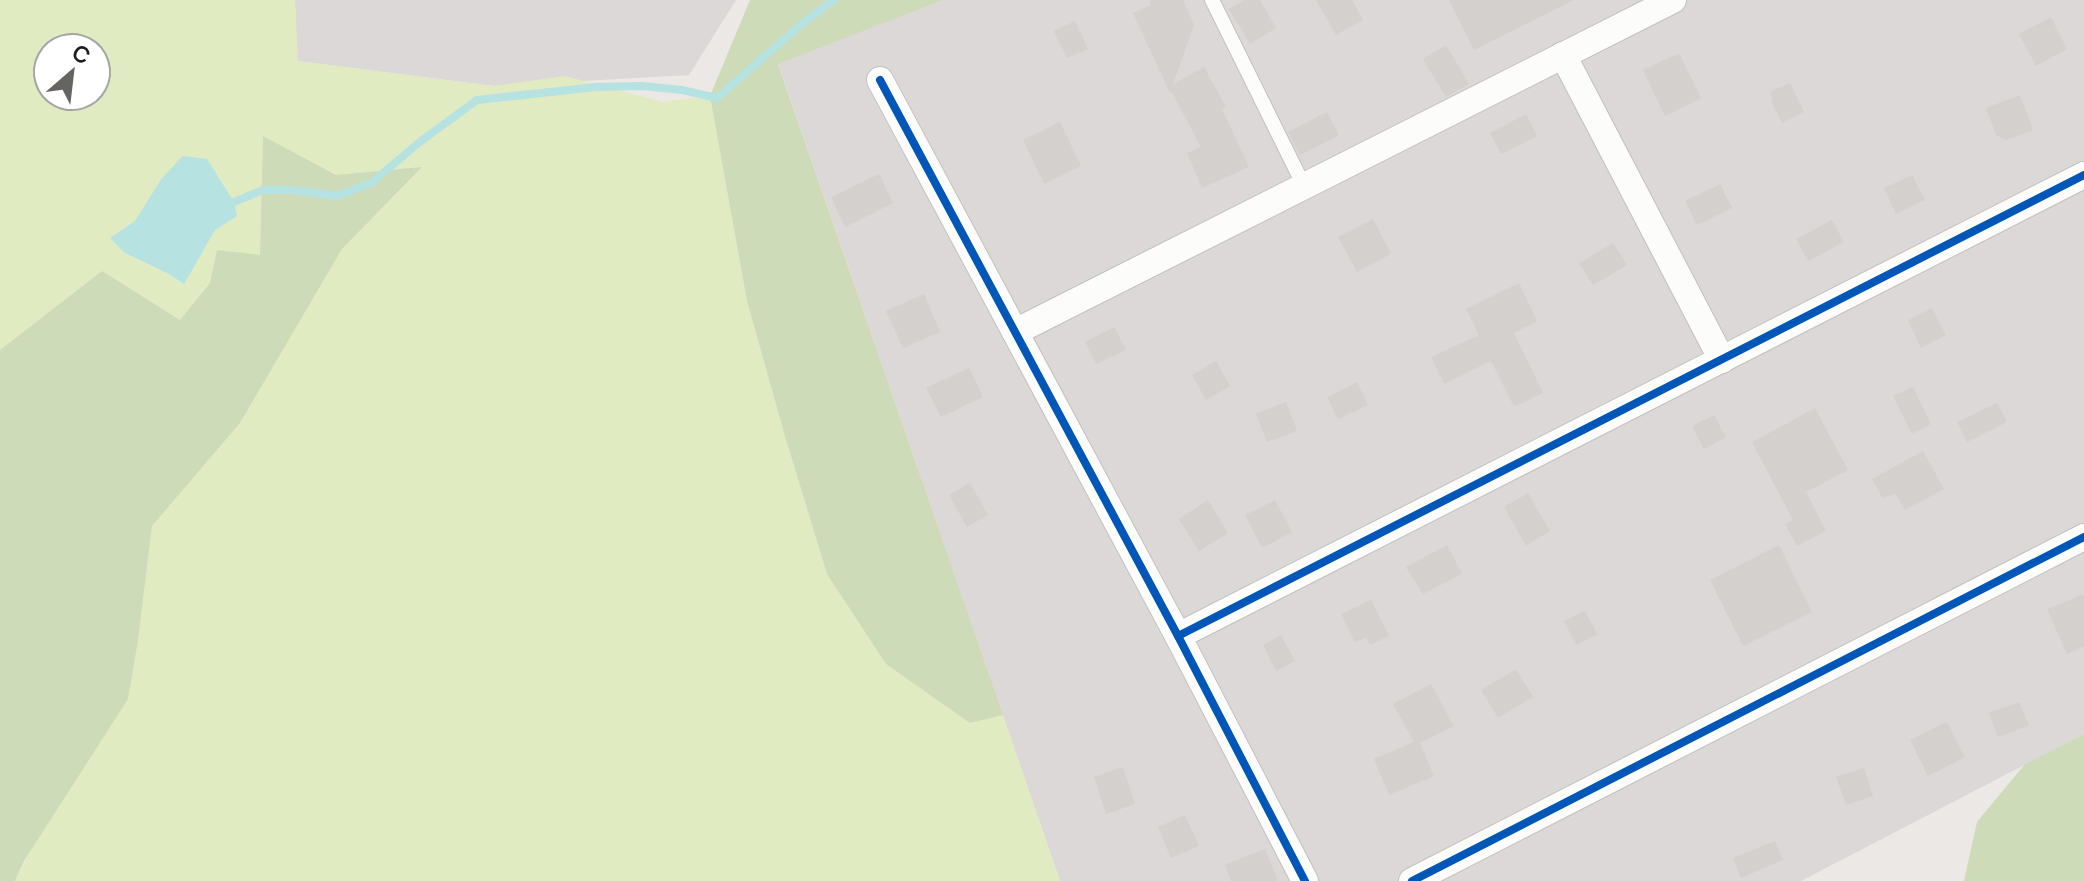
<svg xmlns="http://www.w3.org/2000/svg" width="2084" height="881" font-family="Manrope,sans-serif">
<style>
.residential{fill:#dbd8d7}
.grass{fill:#e1ebc1;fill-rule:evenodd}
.forest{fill:#cddbb8}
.water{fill:#b6e2e1}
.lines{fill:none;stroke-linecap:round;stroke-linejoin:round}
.stream{stroke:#b6e2e1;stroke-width:8}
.building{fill:#d4d0cd}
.service-casing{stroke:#c3c1c0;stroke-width:16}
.minor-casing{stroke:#c3c1c0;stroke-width:28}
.service{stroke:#fcfcfb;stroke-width:14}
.minor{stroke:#fcfcfb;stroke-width:26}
.cycleway-casing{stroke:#fff;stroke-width:13}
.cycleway{stroke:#0057b8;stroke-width:8}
</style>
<rect width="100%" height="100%" fill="#ece8e5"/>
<g class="residential">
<path d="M 295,0 L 736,0 L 689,75 L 494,86 L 297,61 Z"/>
<path d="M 943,0 L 2084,0 L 2084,734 L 1801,881 L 1060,881 L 778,63 Z"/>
</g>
<path class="grass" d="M 0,0 L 295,0 L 298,61 L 494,86 L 565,76 L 663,102 L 710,96 L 747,301 L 784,433 L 827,574 L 970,723 L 1003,715 L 1060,881 L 15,881 L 138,640 L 152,526 L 240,423 L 342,249 L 421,168 L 336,175 L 264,137 L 260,256 L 217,250 L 210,283 L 180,320 L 102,271 L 0,350 ZM 48,48 L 96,48 L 96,96 L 48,96 ZM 135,221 L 215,230 L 183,284 L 167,273 L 125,253 L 110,238 Z"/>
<g class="forest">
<path d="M 750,0 L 943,0 L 778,64 L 1003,715 L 970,723 L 886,664 L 827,574 L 784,433 L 747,301 L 710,96 Z"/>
<path d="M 263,136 L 336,175 L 422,167 L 342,249 L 240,423 L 152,526 L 138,640 L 128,699 L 24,861 L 15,881 L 0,881 L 0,350 L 102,271 L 180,320 L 210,283 L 217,250 L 260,255 Z"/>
<path d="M 2084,734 L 2084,881 L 1964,881 L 1977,822 L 2025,764 Z"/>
</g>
<path class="water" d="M 183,156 L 207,159 L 234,202 L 237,216 L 215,230 L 184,284 L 167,273 L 125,253 L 110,238 L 135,221 L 162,178 Z"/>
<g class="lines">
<path class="stream" d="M 234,202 L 263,190 L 293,190 L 337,196 L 371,183 L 421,141 L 477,100 L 596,87 L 642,86 L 682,90 L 717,98 L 804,22 L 834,0"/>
</g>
<g class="building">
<path d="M 1150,0 L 1183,0 L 1194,25 L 1173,84 L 1204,67 L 1226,107 L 1222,109 L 1249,167 L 1202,188 L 1187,153 L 1201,147 L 1171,91 L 1170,93 L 1133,13 L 1150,5 Z"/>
<path d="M 1244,0 L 1260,0 L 1276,28 L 1250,44 L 1229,9 Z"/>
<path d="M 1316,0 L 1352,0 L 1363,20 L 1336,35 Z"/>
<path d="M 1449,0 L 1574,0 L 1474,50 Z"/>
<path d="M 2051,17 L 2067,49 L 2036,66 L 2019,34 Z"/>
<path d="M 1075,21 L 1088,49 L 1067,58 L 1054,31 Z"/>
<path d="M 1446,45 L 1469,84 L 1446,97 L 1423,59 Z"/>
<path d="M 1679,53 L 1701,98 L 1665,116 L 1643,70 Z"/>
<path d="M 1790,83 L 1804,112 L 1782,123 L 1771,101 L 1773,100 L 1770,92 Z"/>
<path d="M 2020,95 L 2033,130 L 2006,140 L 1996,135 L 1986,108 Z"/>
<path d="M 1327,112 L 1339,135 L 1300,155 L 1288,132 Z"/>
<path d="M 1526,114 L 1537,136 L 1501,154 L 1490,133 Z"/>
<path d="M 1060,122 L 1081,166 L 1044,184 L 1023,140 Z"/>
<path d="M 879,174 L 893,203 L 845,227 L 831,197 Z"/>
<path d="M 1912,175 L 1925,200 L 1896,214 L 1884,188 Z"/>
<path d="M 1720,184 L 1732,208 L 1697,225 L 1685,201 Z"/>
<path d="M 1373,219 L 1391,254 L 1357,272 L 1338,237 Z"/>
<path d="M 1832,220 L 1844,242 L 1808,261 L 1796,239 Z"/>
<path d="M 1613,243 L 1627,265 L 1593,285 L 1579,263 Z"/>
<path d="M 1519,283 L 1537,321 L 1514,333 L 1543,393 L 1514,407 L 1491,361 L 1444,384 L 1431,357 L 1479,335 L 1466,309 Z"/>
<path d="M 924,294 L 940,332 L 903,348 L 886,311 Z"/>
<path d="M 1932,308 L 1946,335 L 1921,348 L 1908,320 Z"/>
<path d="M 1114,327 L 1126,350 L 1096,364 L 1085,342 Z"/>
<path d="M 1216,361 L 1230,386 L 1206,400 L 1192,375 Z"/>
<path d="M 969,368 L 983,397 L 941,417 L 926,388 Z"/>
<path d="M 1357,382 L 1368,405 L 1338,419 L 1327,397 Z"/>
<path d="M 1913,387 L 1931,424 L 1912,434 L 1893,396 Z"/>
<path d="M 1286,402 L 1297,431 L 1267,442 L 1256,414 Z"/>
<path d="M 1997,403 L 2007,422 L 1967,442 L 1957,422 Z"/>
<path d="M 1815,408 L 1848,470 L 1806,492 L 1826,531 L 1797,546 L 1785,524 L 1793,520 L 1752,442 Z"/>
<path d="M 1714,415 L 1726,437 L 1704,449 L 1692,426 Z"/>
<path d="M 1923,451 L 1944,489 L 1905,510 L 1895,493 L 1883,499 L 1872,479 Z"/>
<path d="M 970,483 L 988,515 L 967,527 L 949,495 Z"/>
<path d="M 1528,493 L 1550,531 L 1526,546 L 1504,507 Z"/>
<path d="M 1208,500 L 1228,533 L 1199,551 L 1179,519 Z"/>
<path d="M 1275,500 L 1292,532 L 1262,548 L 1245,515 Z"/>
<path d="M 1447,545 L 1462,574 L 1423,594 L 1406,567 Z"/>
<path d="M 1779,545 L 1812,612 L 1743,646 L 1710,580 Z"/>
<path d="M 2084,594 L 2084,646 L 2067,654 L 2047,609 Z"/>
<path d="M 1371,600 L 1389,636 L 1370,645 L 1366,637 L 1355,643 L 1341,614 Z"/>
<path d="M 1585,611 L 1597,634 L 1576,645 L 1564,621 Z"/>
<path d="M 1281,635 L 1295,661 L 1276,671 L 1263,645 Z"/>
<path d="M 1516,669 L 1533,697 L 1498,718 L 1481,690 Z"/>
<path d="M 1431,684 L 1454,726 L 1420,743 L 1434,776 L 1389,795 L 1374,759 L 1414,742 L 1393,704 Z"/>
<path d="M 2019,702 L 2029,725 L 1998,737 L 1989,713 Z"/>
<path d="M 1947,722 L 1965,757 L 1928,776 L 1910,740 Z"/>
<path d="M 1123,767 L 1135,804 L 1106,814 L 1094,777 Z"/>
<path d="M 1864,768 L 1873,796 L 1846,805 L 1836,777 Z"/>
<path d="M 1185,815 L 1199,846 L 1171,858 L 1158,827 Z"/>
<path d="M 1775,841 L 1783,860 L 1741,878 L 1733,858 Z"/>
<path d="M 1265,849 L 1278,881 L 1231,881 L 1225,865 Z"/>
</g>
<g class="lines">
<g class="service-casing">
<path id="service" d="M 1212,0 L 1304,186"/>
</g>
<g class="minor-casing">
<g id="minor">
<path d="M 1563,55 L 1722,360"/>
<path d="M 880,80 L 1178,636 L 1305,881"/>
<path d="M 1015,332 L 1673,0"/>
<path d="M 1178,636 L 2084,175"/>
<path d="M 1412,881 L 2084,537"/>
</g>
</g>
<use href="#service" class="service"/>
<use href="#minor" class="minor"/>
<g class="cycleway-casing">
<g id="cycleway">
<path d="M 880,80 L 1178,636 L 1305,881"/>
<path d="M 1178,636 L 2084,175"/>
<path d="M 1412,881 L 2084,537"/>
</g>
</g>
<use href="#cycleway" class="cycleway"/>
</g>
<g transform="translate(72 72) rotate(28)"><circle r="38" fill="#ffffff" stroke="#a5a5a5" stroke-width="2"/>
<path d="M0-6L14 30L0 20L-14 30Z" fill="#656463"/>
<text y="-12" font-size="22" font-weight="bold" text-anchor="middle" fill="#1d1d1d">С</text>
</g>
</svg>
